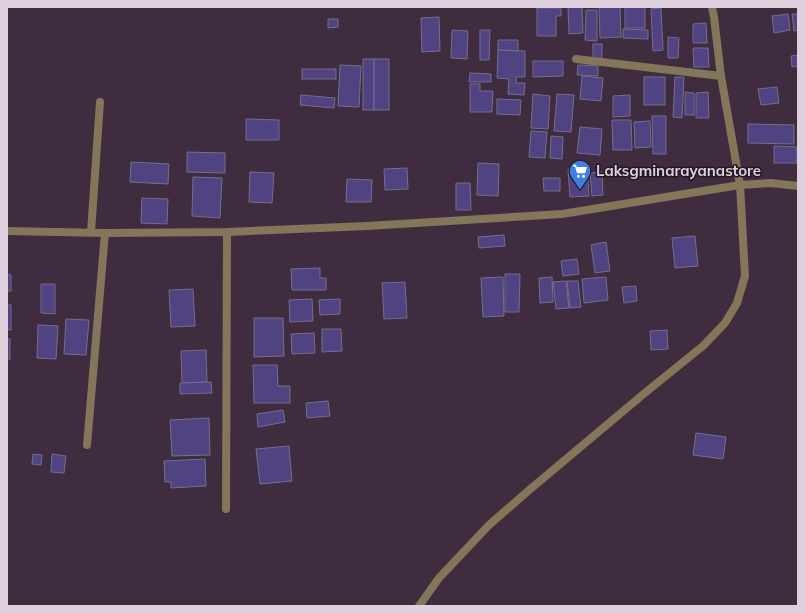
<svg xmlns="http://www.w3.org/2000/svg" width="805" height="613" font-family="Mulish,sans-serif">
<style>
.building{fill:#514382;stroke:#736f8b}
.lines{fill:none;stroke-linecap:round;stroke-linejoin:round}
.minor{stroke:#837659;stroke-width:8}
.labels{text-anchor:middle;stroke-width:3;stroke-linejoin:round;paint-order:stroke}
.poi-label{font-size:15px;font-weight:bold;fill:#ded1dd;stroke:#211821;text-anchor:start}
</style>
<rect width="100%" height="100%" fill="#402c3f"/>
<g class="building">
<path d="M 568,7 L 582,7 L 583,33 L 569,34 Z"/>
<path d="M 599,7 L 620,7 L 621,37 L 600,38 Z"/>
<rect x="625" y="7" width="20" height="21"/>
<path d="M 537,8 L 561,8 L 561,16 L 556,16 L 556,36 L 537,36 Z"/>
<path d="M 661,8 L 663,50 L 653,51 L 651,9 Z"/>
<path d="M 586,10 L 597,10 L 597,41 L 585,40 Z"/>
<path d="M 788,14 L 790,30 L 774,33 L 772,16 Z"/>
<path d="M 792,14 L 798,14 L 798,30 L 794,31 Z"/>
<path d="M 439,17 L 440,51 L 422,52 L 421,18 Z"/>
<path d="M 328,19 L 338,19 L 338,27 L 328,28 Z"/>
<path d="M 706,23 L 707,43 L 693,43 L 693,24 Z"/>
<path d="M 623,29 L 648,30 L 648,39 L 623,38 Z"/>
<path d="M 452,30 L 468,31 L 467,59 L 451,58 Z"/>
<path d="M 480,30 L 490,30 L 489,60 L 480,60 Z"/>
<path d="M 668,37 L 679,38 L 678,58 L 668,58 Z"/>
<path d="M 498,40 L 518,40 L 518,51 L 498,50 Z"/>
<rect x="593" y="44" width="9" height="16"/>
<path d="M 693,48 L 708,48 L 709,67 L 694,67 Z"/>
<path d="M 498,50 L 525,51 L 525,77 L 516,77 L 516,83 L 525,83 L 524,95 L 508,94 L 509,79 L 497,78 Z"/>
<path d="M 798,55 L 798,66 L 792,67 L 791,56 Z"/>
<rect x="363" y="59" width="11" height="51"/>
<rect x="374" y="59" width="15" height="51"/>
<path d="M 533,61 L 563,61 L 563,76 L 533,77 Z"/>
<path d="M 340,65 L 361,66 L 359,107 L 338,106 Z"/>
<path d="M 578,65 L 598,66 L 598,76 L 577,75 Z"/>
<rect x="302" y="69" width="34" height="10"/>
<path d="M 470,73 L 491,74 L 491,82 L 469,82 Z"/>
<path d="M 582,76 L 603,78 L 601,101 L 580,99 Z"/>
<rect x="644" y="77" width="21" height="28"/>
<path d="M 675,77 L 684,77 L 682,118 L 673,117 Z"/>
<path d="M 470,84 L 480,84 L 480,91 L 493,91 L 492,112 L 470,112 Z"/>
<path d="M 777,87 L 779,103 L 761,105 L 758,89 Z"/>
<path d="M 685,92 L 694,93 L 694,115 L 685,115 Z"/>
<path d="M 708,92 L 709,118 L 696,118 L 696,93 Z"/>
<path d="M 533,94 L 550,96 L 548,129 L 531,128 Z"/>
<path d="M 557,94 L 574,95 L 571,132 L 554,131 Z"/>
<path d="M 301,95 L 335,98 L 334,108 L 300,105 Z"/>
<path d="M 630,95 L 630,116 L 613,117 L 613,96 Z"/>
<path d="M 497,99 L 521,100 L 520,115 L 497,114 Z"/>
<path d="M 652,116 L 666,116 L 666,154 L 653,154 Z"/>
<path d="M 246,119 L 279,120 L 279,140 L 246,140 Z"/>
<path d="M 612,120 L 631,120 L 632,150 L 613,150 Z"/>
<path d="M 650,121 L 651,147 L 635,148 L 634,122 Z"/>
<path d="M 748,124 L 794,125 L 794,144 L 748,143 Z"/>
<path d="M 580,127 L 602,129 L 600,155 L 577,153 Z"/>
<path d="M 531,131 L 547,132 L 545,158 L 529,157 Z"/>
<path d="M 551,136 L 563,137 L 562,159 L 550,158 Z"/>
<path d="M 774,146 L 797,147 L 797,163 L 774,163 Z"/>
<path d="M 187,152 L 225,153 L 225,173 L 187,172 Z"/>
<path d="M 131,162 L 169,164 L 168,184 L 130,182 Z"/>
<path d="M 478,163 L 499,164 L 498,196 L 477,195 Z"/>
<path d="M 407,168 L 408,189 L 385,190 L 384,169 Z"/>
<path d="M 587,168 L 589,196 L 570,197 L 568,169 Z"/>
<path d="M 250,172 L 274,173 L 272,203 L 249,202 Z"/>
<path d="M 602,172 L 603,195 L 592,196 L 590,173 Z"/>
<path d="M 193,177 L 222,178 L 220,218 L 192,216 Z"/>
<path d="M 543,178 L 560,178 L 560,191 L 544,191 Z"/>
<path d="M 347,179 L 372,180 L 371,202 L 346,202 Z"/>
<path d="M 456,183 L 470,183 L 471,210 L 456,210 Z"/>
<path d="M 142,198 L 168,199 L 167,224 L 141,223 Z"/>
<path d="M 504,235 L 505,246 L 479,248 L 478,237 Z"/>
<path d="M 695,236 L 698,266 L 675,268 L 672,238 Z"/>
<path d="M 606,242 L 610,271 L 595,273 L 591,245 Z"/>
<path d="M 577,259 L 579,274 L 563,276 L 561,261 Z"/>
<path d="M 320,268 L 320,278 L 326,278 L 326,290 L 292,290 L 291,269 Z"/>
<path d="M 7,274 L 11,275 L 11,291 L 7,291 Z"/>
<path d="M 505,274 L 520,274 L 519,312 L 505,312 Z"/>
<path d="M 503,277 L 504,316 L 483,317 L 481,278 Z"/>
<path d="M 552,277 L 553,302 L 540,303 L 539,278 Z"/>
<path d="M 606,277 L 608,300 L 584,303 L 582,279 Z"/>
<path d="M 566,281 L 569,308 L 556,309 L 553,282 Z"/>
<path d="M 567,281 L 578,281 L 581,307 L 570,308 Z"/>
<path d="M 405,282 L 407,318 L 384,319 L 382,283 Z"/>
<path d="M 41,284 L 55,284 L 55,314 L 41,313 Z"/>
<path d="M 636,286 L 637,301 L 624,303 L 622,287 Z"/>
<path d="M 193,289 L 195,326 L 171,327 L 169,290 Z"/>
<path d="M 312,299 L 313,321 L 290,322 L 289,300 Z"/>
<path d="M 340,299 L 340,314 L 320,315 L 319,300 Z"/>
<rect x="7" y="305" width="4" height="25"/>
<path d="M 254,318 L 283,318 L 284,356 L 254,357 Z"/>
<path d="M 66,319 L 89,320 L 86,355 L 64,354 Z"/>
<path d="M 38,325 L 58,326 L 56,359 L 37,358 Z"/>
<path d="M 322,329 L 341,329 L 342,351 L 322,352 Z"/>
<path d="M 667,330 L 668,349 L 651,350 L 650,331 Z"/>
<path d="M 314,333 L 315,353 L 292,354 L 291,334 Z"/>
<rect x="7" y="339" width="3" height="20"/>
<path d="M 206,350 L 207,382 L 182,383 L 181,351 Z"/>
<path d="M 253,365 L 277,365 L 278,386 L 290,386 L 290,403 L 254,403 Z"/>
<path d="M 207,382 L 211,382 L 212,393 L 180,394 L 180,383 Z"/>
<path d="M 328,401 L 330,416 L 307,418 L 306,403 Z"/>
<path d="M 283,410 L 285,422 L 258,427 L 257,414 Z"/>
<path d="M 209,418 L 210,455 L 172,456 L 170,420 Z"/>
<path d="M 696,433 L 726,437 L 723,459 L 693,455 Z"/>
<path d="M 289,446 L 292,481 L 260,484 L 256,449 Z"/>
<path d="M 33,454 L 42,455 L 41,465 L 32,464 Z"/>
<path d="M 52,454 L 66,456 L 64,473 L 51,472 Z"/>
<path d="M 205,459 L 206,486 L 171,488 L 171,482 L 165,482 L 164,461 Z"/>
</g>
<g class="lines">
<g class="minor">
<path d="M 576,59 L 721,76"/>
<path d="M 7,231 L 105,233 L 227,232 L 367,226 L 562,214 L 709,190 L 740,185 L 771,183 L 798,186"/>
<path d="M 91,232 L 100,102"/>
<path d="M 87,445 L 105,233"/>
<path d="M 226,509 L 227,232"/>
<path d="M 419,606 L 439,578 L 489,525 L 528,491 L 646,392 L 703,346 L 725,323 L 737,303 L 745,276 L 740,185 L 721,76 L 714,17 L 712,7"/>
</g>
</g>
<defs>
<g id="supermarket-pin" transform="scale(1.15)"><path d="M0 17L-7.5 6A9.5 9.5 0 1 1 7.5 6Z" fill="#3f7fe0" stroke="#211821"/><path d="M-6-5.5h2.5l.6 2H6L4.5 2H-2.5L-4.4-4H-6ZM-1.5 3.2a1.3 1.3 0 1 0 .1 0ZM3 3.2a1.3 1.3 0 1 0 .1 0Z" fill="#fff"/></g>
</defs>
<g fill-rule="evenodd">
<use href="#supermarket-pin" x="580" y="171"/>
</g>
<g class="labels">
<g class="poi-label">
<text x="596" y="176">Laksgminarayanastore</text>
</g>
</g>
<rect width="805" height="613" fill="none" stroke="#ded1dd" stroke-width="16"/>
</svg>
